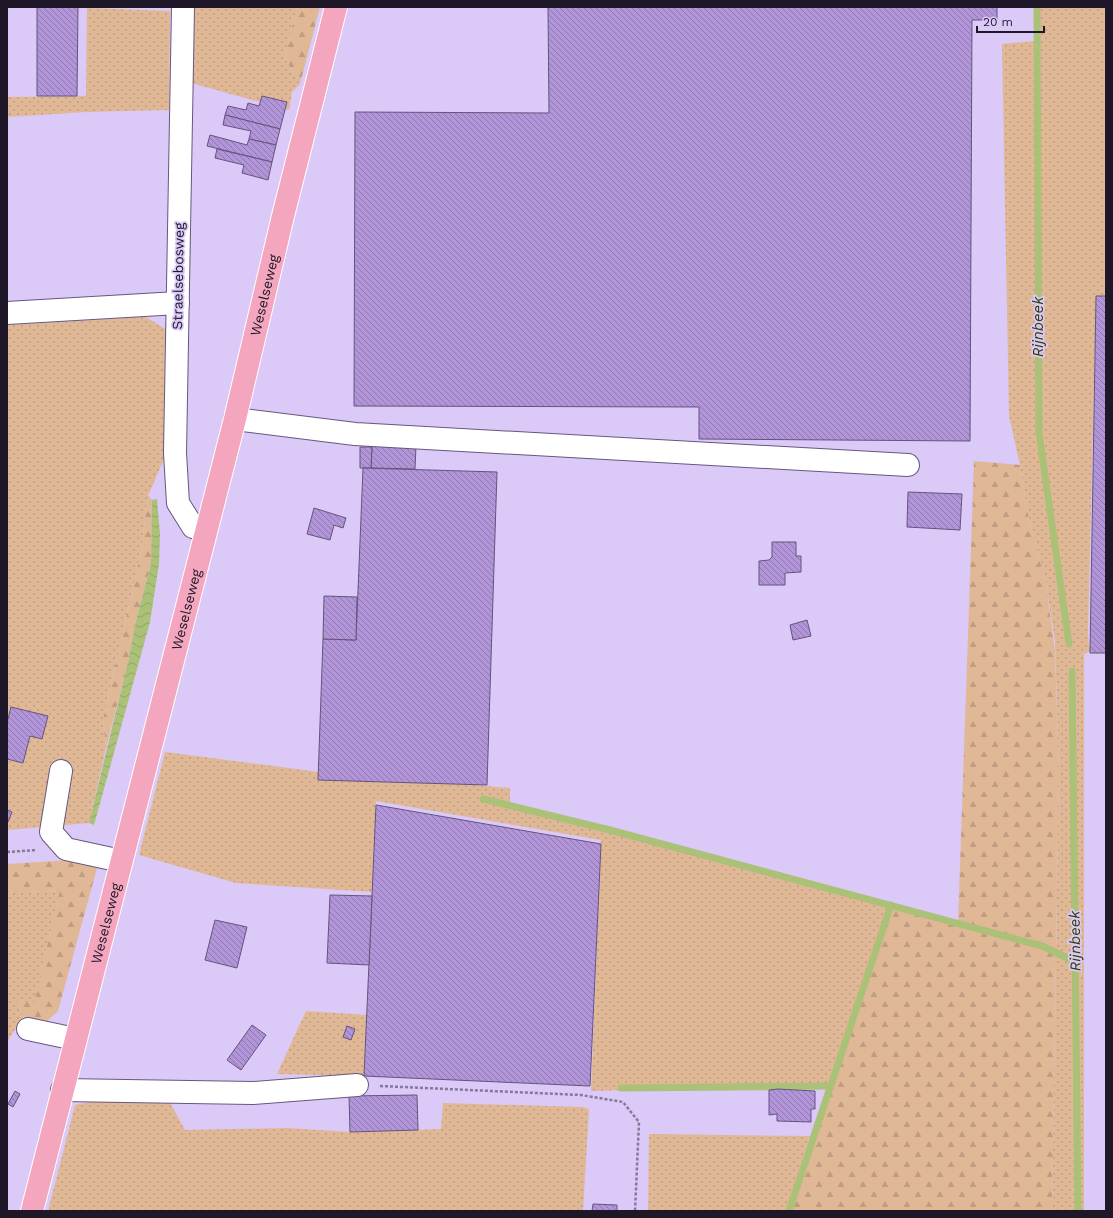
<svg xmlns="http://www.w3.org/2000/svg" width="1113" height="1218" font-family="'Work Sans',sans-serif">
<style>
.grass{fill:url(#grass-dots)}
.forest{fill:url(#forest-firs)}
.water{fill:url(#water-waves)}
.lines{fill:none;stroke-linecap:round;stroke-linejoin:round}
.stream{stroke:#abc178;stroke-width:7}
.building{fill:url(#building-back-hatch);stroke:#64547c}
.minor-casing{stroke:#67577f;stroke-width:24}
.major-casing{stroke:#fff;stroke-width:24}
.path{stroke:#857899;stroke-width:2.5;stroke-dasharray:3 2;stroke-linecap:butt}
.minor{stroke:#fff;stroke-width:22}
.major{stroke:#f4a6bf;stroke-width:22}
.labels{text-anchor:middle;stroke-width:3.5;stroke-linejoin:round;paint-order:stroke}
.street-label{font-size:14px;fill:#1e1728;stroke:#dbc9f7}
.water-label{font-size:15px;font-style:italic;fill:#313e07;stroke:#dbc9f7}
</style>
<defs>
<pattern id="grass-dots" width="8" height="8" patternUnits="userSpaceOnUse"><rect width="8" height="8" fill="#e0b896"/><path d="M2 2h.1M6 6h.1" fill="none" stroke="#c09d81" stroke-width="1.8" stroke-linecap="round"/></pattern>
<pattern id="forest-firs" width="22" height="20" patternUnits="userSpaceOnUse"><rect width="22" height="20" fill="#e0b896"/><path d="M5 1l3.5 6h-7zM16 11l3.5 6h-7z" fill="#c09d81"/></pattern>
<pattern id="water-waves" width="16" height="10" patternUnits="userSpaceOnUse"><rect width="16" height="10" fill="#abc178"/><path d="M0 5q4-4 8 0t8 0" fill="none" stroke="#93a568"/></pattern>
<pattern id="building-back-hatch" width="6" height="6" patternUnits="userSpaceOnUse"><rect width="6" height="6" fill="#b195d8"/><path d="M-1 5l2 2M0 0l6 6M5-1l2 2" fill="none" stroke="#8f79af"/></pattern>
</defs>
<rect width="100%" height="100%" fill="#dbc9f7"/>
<g class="grass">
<path d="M 192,7 L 297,7 L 285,54 L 288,64 L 300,84 L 292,92 L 289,110 L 191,83 Z"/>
<path d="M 1034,7 L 1106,7 L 1106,296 L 1096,296 L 1088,635 L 1089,645 L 1093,650 L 1084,654 L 1084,1211 L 1052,1211 L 1059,772 L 1055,641 L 1046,584 L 1027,510 L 1020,465 L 1009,416 L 1002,44 L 1035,41 Z"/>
<path d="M 87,8 L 170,11 L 169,110 L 86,112 L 7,117 L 7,97 L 86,96 Z"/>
<path d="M 146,317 L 170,332 L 166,454 L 148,496 L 141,552 L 103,720 L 106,748 L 89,823 L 7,830 L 7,325 Z"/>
<path d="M 165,752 L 319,772 L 510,788 L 510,805 L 890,907 L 827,1085 L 591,1091 L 601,840 L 376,801 L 372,892 L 236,883 L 139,855 Z"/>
<path d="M 60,890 L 34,1004 L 18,1001 L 23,1017 L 7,1042 L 7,893 Z"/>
<path d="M 306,1011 L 367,1015 L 364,1076 L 277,1074 Z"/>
<path d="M 94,1101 L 169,1101 L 185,1130 L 286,1128 L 350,1132 L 441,1129 L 443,1103 L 583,1107 L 589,1109 L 583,1211 L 48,1211 L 75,1105 Z"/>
<path d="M 649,1134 L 810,1136 L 786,1211 L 648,1211 Z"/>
</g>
<g class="forest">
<path d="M 297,7 L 320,7 L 300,84 L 288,64 L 285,54 Z"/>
<path d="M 974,461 L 1020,465 L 1027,510 L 1046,584 L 1055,651 L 1059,772 L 1052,1211 L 786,1211 L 827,1085 L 890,907 L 958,924 Z"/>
<path d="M 148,496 L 152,500 L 151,564 L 136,621 L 128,662 L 106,748 L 103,720 L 141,552 Z"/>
<path d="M 88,859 L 97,868 L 58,1011 L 46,1022 L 23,1017 L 18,1001 L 34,1003 L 60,890 L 7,893 L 7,864 Z"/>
</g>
<path class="water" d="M 157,499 L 160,534 L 159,564 L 150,622 L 94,825 L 89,823 L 128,662 L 136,621 L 151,564 L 152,500 Z"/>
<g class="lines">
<g class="stream">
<path d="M 1037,7 L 1039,433 L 1069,644"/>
<path d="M 1072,671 L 1078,1211"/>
<path d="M 483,799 L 610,830 L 1042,946 L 1076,962"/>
<path d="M 621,1088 L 829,1086"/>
<path d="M 789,1211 L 891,905"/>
</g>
</g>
<g class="building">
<path d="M 37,7 L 78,7 L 77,96 L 37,96 Z"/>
<path d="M 548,7 L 997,7 L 997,20 L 972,20 L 970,441 L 699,439 L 699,407 L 354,406 L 355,112 L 549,113 Z"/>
<path d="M 262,96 L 287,102 L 280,129 L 225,115 L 228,106 L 246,110 L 248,103 L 259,106 Z"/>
<path d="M 225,115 L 280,129 L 276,145 L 249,139 L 251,131 L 223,125 Z"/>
<path d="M 210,135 L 247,145 L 249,139 L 276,145 L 272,162 L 207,146 Z"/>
<path d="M 217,149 L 272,162 L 268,180 L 242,173 L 244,165 L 215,158 Z"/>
<path d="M 1096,296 L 1106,296 L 1106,653 L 1090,653 Z"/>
<path d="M 372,444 L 416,446 L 415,469 L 371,468 Z"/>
<path d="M 360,447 L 372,447 L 371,468 L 360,468 Z"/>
<path d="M 363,468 L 497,472 L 487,785 L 318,780 L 323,639 L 356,640 Z"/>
<path d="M 908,492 L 962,494 L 960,530 L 907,527 Z"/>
<path d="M 314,508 L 346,518 L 343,528 L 334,525 L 330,540 L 307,534 Z"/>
<path d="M 772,542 L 796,542 L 796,556 L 801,556 L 801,572 L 785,573 L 785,585 L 759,585 L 759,561 L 769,560 L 772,557 Z"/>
<path d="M 324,596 L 357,597 L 356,640 L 323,639 Z"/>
<path d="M 807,620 L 811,636 L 793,640 L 790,625 Z"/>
<path d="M 11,707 L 48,716 L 42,739 L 30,736 L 23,763 L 7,759 L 7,723 Z"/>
<path d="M 376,805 L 601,844 L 590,1086 L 364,1076 Z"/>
<path d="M 7,810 L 12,812 L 8,822 L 7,821 Z"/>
<path d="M 330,895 L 372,896 L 369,965 L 327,963 Z"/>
<path d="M 215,920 L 247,927 L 237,968 L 205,960 Z"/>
<path d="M 252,1025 L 266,1035 L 241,1070 L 227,1060 Z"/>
<path d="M 347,1026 L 355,1029 L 351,1040 L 343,1037 Z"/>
<path d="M 778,1089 L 815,1091 L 815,1109 L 811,1109 L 811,1122 L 777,1121 L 777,1114 L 769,1115 L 769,1090 Z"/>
<path d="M 15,1091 L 20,1094 L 13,1107 L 8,1104 Z"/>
<path d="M 417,1095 L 418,1130 L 350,1132 L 349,1096 Z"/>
<path d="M 593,1204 L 617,1205 L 617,1211 L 592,1211 Z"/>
</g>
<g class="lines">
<g class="minor-casing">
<g id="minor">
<path d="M 183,7 L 175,453 L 178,503 L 193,527 L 206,530"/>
<path d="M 7,313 L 178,303"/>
<path d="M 235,419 L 355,434 L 908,465"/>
<path d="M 61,771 L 51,832 L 66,849 L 121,861"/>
<path d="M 28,1029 L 75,1039"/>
<path d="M 62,1090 L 253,1093 L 357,1085"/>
</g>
</g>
<g class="major-casing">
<g id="major">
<path id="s1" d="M 32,1211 L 235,419 L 283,216 L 336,7"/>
</g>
</g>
<g class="path">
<path d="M 7,852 L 37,850"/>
<path d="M 380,1086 L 581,1095 L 623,1102 L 639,1122 L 635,1211"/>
</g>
<use href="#minor" class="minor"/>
<use href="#major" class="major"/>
</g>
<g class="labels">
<g class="street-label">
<text transform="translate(178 276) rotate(-89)" y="5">Straelsebosweg</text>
<text dy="5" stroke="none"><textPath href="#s1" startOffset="945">Weselseweg</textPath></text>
<text dy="5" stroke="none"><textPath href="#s1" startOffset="621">Weselseweg</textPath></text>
<text dy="5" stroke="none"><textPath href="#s1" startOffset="297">Weselseweg</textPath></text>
</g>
<g class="water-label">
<text transform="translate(1038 327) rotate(-90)" y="5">Rijnbeek</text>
<text transform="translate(1075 941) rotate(-91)" y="5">Rijnbeek</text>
</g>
</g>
<rect width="1113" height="1218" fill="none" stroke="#1e1728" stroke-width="16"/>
<path d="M977 26v6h67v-6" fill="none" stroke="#1e1728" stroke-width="2"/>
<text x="983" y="26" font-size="12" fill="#1e1728" stroke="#dbc9f7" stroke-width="3" paint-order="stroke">20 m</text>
</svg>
